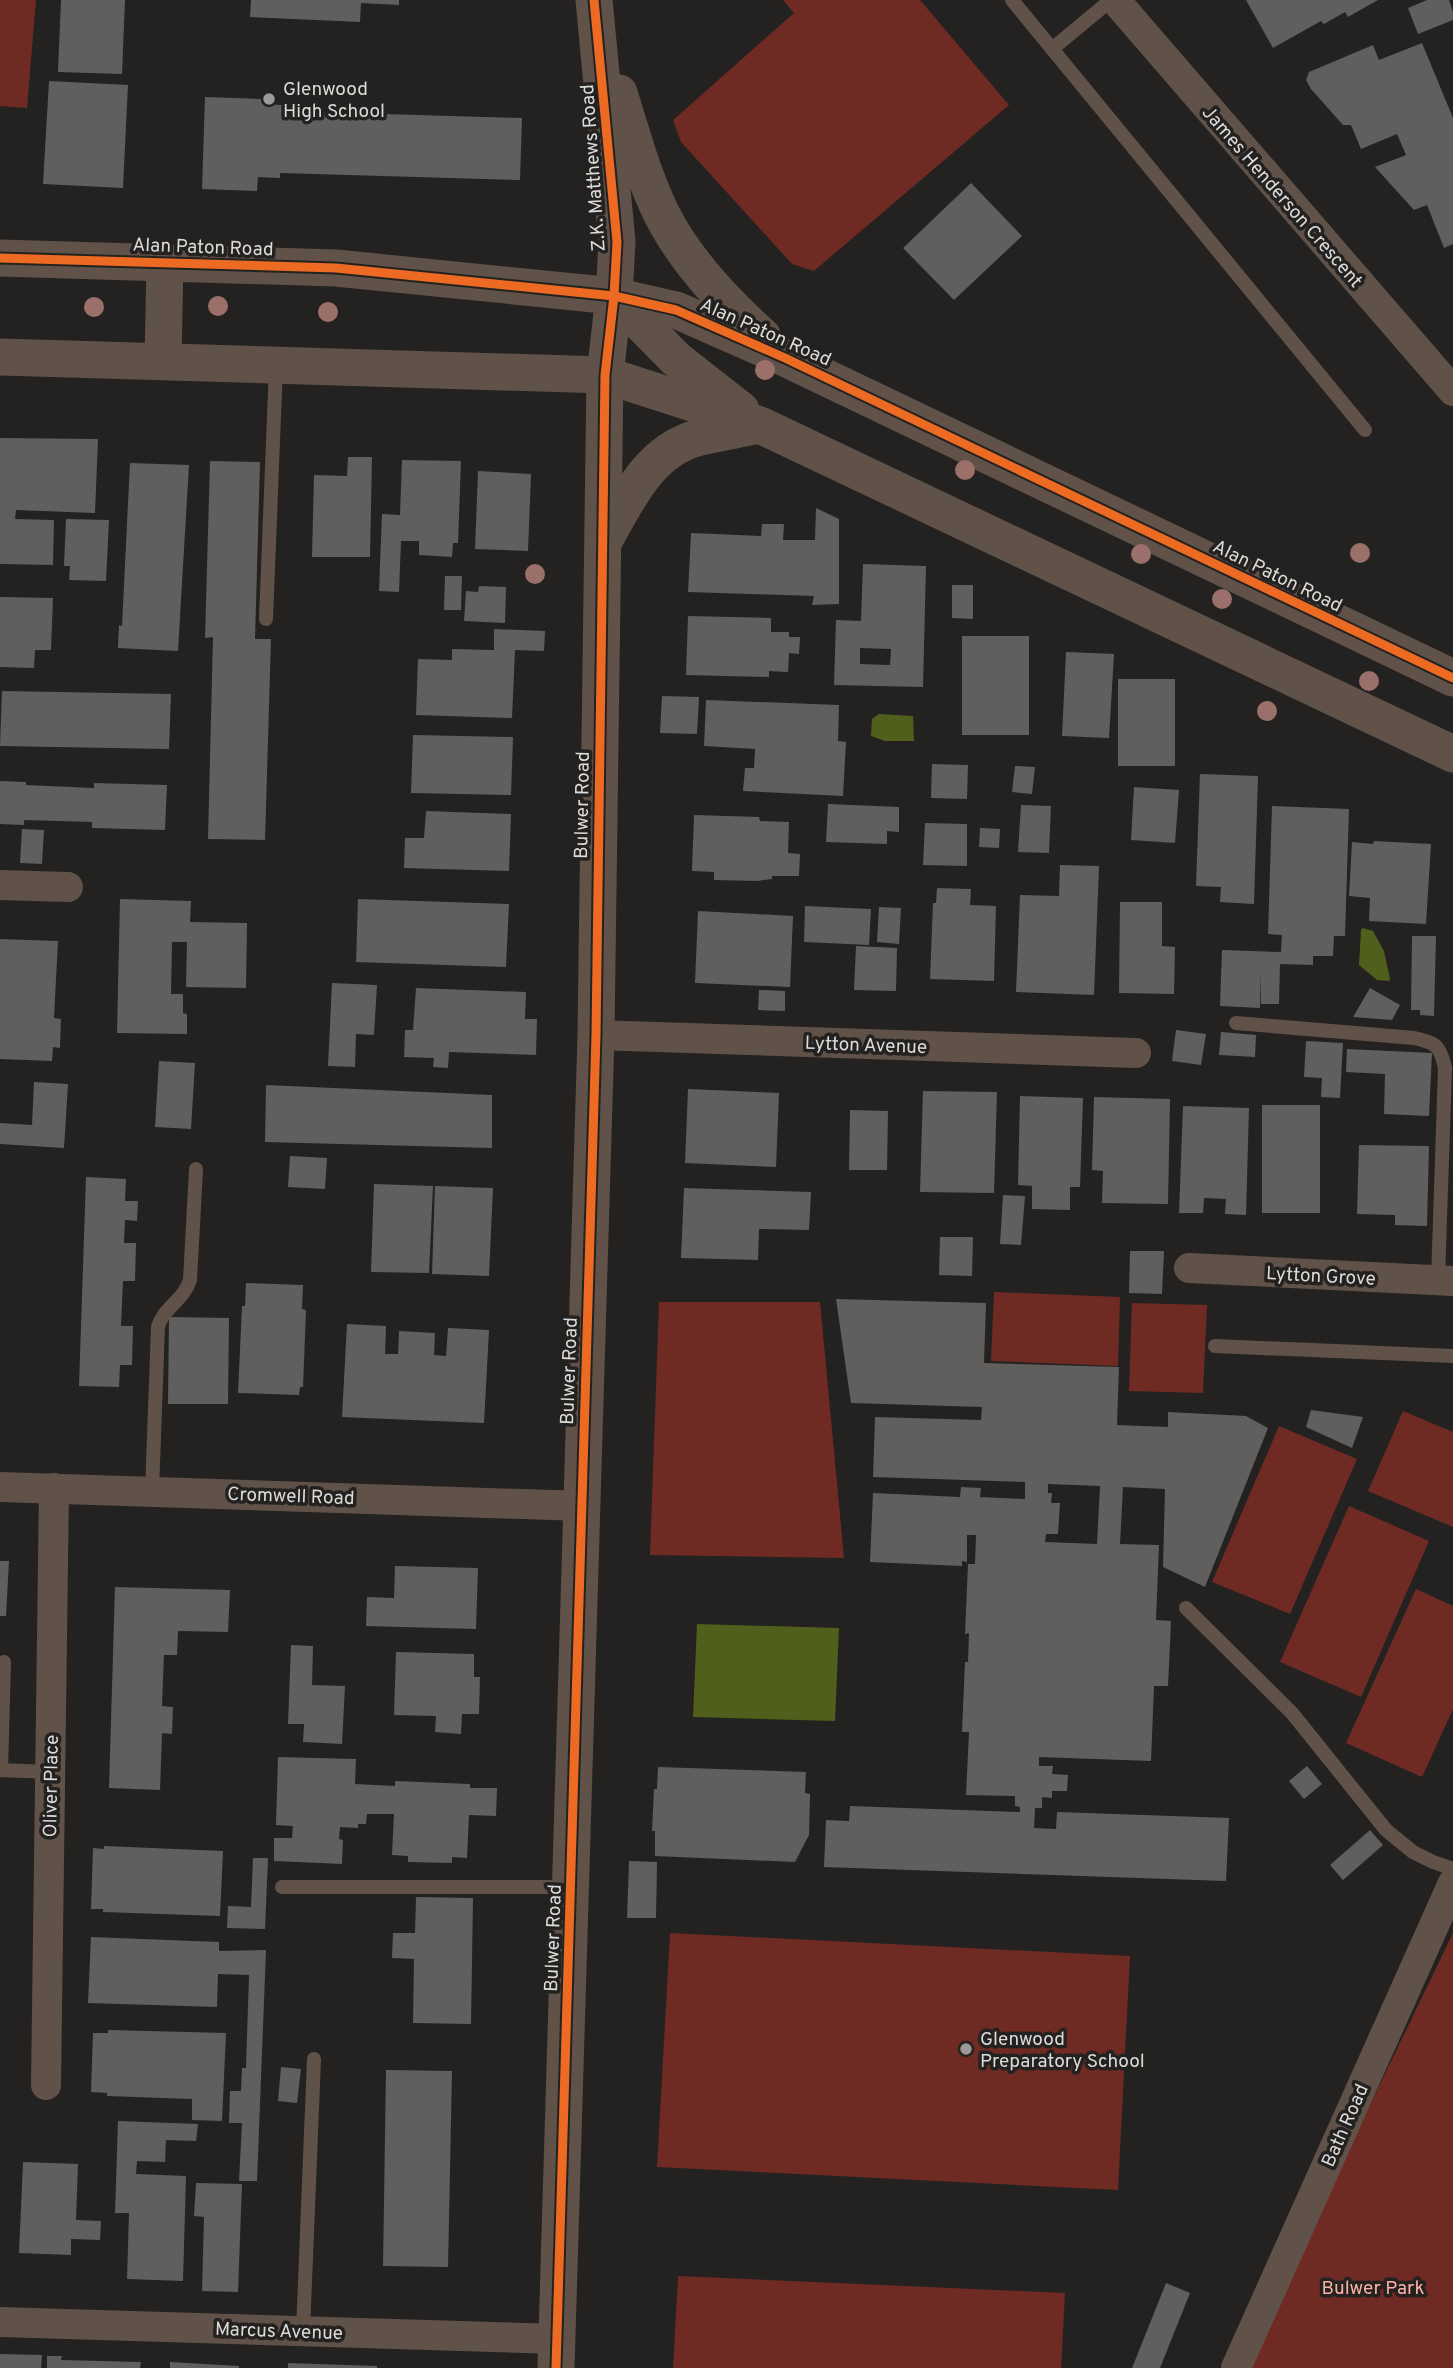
<svg xmlns="http://www.w3.org/2000/svg" width="1453" height="2368" font-family="Overpass,sans-serif">
<style>
.green{fill:#6f2a24}
.water{fill:#505f1b}
.building{fill:#605f5e;fill-rule:evenodd}
.lines{fill:none;stroke-linecap:round;stroke-linejoin:round}
.service{stroke:#605249;stroke-width:14}
.minor{stroke:#605249;stroke-width:30}
.tertiary{stroke:#605249;stroke-width:37}
.cycleway-casing{stroke:#242220;stroke-width:13}
.cycleway{stroke:#ed6a23;stroke-width:9}
.tree{fill:#9b706a}
.poi-dot{fill:#9b9a99;stroke:#242220;stroke-width:2.5}
.labels{text-anchor:middle;stroke-width:7;stroke-linejoin:round;paint-order:stroke}
.poi-label{font-size:19px;fill:#dcdbd9;stroke:#242220;text-anchor:start}
.street-label{font-size:19px;fill:#dcdbd9;stroke:#242220}
.park-label{font-size:19px;fill:#feb0a6;stroke:#242220}
</style>
<rect width="100%" height="100%" fill="#232221"/>
<g class="green">
<path d="M 0,0 L 36,0 L 27,108 L 0,106 Z"/>
<path d="M 783,0 L 920,0 L 1009,105 L 814,271 L 792,264 L 681,142 L 673,120 L 794,13 Z"/>
<path d="M 994,1292 L 1120,1297 L 1118,1366 L 991,1361 Z"/>
<path d="M 659,1302 L 820,1302 L 844,1558 L 650,1555 Z"/>
<path d="M 1132,1303 L 1207,1305 L 1203,1393 L 1129,1391 Z"/>
<path d="M 1403,1411 L 1453,1432 L 1453,1527 L 1368,1491 Z"/>
<path d="M 1279,1426 L 1357,1459 L 1290,1614 L 1212,1582 Z"/>
<path d="M 1349,1506 L 1429,1541 L 1361,1697 L 1280,1662 Z"/>
<path d="M 1416,1589 L 1453,1606 L 1453,1709 L 1422,1777 L 1346,1743 Z"/>
<path d="M 670,1933 L 1130,1956 L 1118,2190 L 657,2167 Z"/>
<path d="M 1453,1933 L 1453,2368 L 1243,2368 Z"/>
<path d="M 678,2276 L 1065,2293 L 1061,2368 L 673,2368 Z"/>
</g>
<g class="water">
<path d="M 879,714 L 913,716 L 914,741 L 885,741 L 871,736 L 872,719 Z"/>
<path d="M 1363,928 L 1373,931 L 1384,951 L 1390,979 L 1389,981 L 1377,980 L 1359,965 L 1361,930 Z"/>
<path d="M 697,1624 L 839,1628 L 835,1721 L 693,1717 Z"/>
</g>
<g class="building">
<path d="M 61,0 L 125,0 L 122,74 L 58,72 Z"/>
<path d="M 251,0 L 399,0 L 399,5 L 361,3 L 360,22 L 250,17 Z"/>
<path d="M 1246,0 L 1378,0 L 1348,17 L 1345,12 L 1324,24 L 1321,21 L 1273,48 Z"/>
<path d="M 1427,0 L 1449,0 L 1453,12 L 1453,20 L 1418,34 L 1408,8 Z"/>
<path d="M 1422,43 L 1453,118 L 1453,244 L 1444,248 L 1427,205 L 1414,210 L 1375,167 L 1406,155 L 1397,134 L 1361,149 L 1351,125 L 1343,125 L 1311,89 L 1306,80 L 1309,72 L 1373,45 L 1379,60 Z"/>
<path d="M 49,81 L 128,85 L 123,188 L 43,184 Z"/>
<path d="M 205,97 L 262,99 L 262,104 L 282,105 L 282,111 L 522,118 L 520,180 L 280,173 L 280,178 L 258,177 L 257,191 L 202,189 Z"/>
<path d="M 971,183 L 1022,236 L 954,300 L 903,248 Z"/>
<path d="M 0,438 L 98,439 L 95,513 L 16,510 L 15,519 L 54,520 L 53,565 L 0,564 Z"/>
<path d="M 348,457 L 372,457 L 370,557 L 312,557 L 314,475 L 347,476 Z"/>
<path d="M 402,460 L 461,461 L 458,543 L 453,543 L 452,557 L 419,555 L 419,541 L 401,541 L 399,592 L 379,591 L 382,514 L 400,515 Z"/>
<path d="M 210,461 L 260,462 L 255,639 L 271,639 L 265,840 L 208,839 L 213,637 L 205,638 Z"/>
<path d="M 130,463 L 189,465 L 178,651 L 118,648 L 119,625 L 122,626 Z"/>
<path d="M 478,471 L 531,474 L 528,551 L 475,549 Z"/>
<path d="M 816,508 L 839,519 L 839,604 L 812,605 L 814,596 L 688,592 L 691,533 L 761,536 L 762,524 L 784,524 L 783,540 L 815,540 Z"/>
<path d="M 66,519 L 109,520 L 106,581 L 69,580 L 70,566 L 64,566 Z"/>
<path d="M 863,564 L 926,566 L 923,687 L 834,685 L 836,620 L 861,621 ZM 860,648 L 891,649 L 890,665 L 860,664 Z"/>
<path d="M 445,576 L 462,576 L 461,610 L 444,610 Z"/>
<path d="M 952,585 L 973,585 L 973,619 L 952,618 Z"/>
<path d="M 479,586 L 506,587 L 505,623 L 464,621 L 466,591 L 478,592 Z"/>
<path d="M 0,597 L 53,598 L 51,650 L 35,650 L 34,668 L 0,667 Z"/>
<path d="M 688,616 L 771,618 L 771,632 L 789,632 L 789,637 L 800,637 L 799,654 L 789,653 L 788,672 L 769,671 L 769,677 L 686,675 Z"/>
<path d="M 494,629 L 545,631 L 544,651 L 515,650 L 512,718 L 416,715 L 418,659 L 452,660 L 452,649 L 494,650 Z"/>
<rect x="962" y="636" width="67" height="99"/>
<path d="M 1066,652 L 1114,654 L 1109,738 L 1062,736 Z"/>
<rect x="1118" y="679" width="57" height="87"/>
<path d="M 2,691 L 171,694 L 169,749 L 0,746 Z"/>
<path d="M 662,696 L 699,697 L 697,734 L 660,733 Z"/>
<path d="M 706,700 L 839,705 L 838,741 L 846,742 L 843,796 L 743,791 L 745,768 L 754,768 L 755,749 L 704,746 Z"/>
<path d="M 413,735 L 513,737 L 511,795 L 411,793 Z"/>
<path d="M 932,764 L 968,765 L 967,799 L 931,798 Z"/>
<path d="M 1015,766 L 1035,767 L 1032,794 L 1012,792 Z"/>
<path d="M 1200,774 L 1258,776 L 1254,904 L 1220,902 L 1221,887 L 1196,886 Z"/>
<path d="M 0,781 L 26,782 L 26,785 L 94,788 L 94,783 L 167,785 L 165,830 L 92,828 L 92,822 L 24,820 L 24,825 L 0,824 Z"/>
<path d="M 1134,787 L 1179,790 L 1175,843 L 1131,840 Z"/>
<path d="M 828,804 L 899,807 L 899,832 L 887,831 L 887,844 L 826,842 Z"/>
<path d="M 1021,805 L 1051,806 L 1049,853 L 1018,852 Z"/>
<path d="M 1272,806 L 1349,809 L 1345,936 L 1334,936 L 1333,956 L 1313,956 L 1313,965 L 1280,964 L 1279,1004 L 1261,1004 L 1261,971 L 1260,1008 L 1220,1006 L 1222,950 L 1281,952 L 1282,935 L 1268,934 Z"/>
<path d="M 426,811 L 511,814 L 509,871 L 404,868 L 405,838 L 424,838 Z"/>
<path d="M 694,815 L 759,817 L 760,821 L 789,822 L 788,853 L 800,854 L 799,876 L 772,876 L 772,879 L 757,881 L 714,880 L 714,872 L 692,871 Z"/>
<path d="M 925,823 L 967,824 L 967,866 L 923,865 Z"/>
<path d="M 980,828 L 1000,829 L 999,848 L 979,847 Z"/>
<path d="M 22,829 L 44,830 L 42,864 L 20,863 Z"/>
<path d="M 1374,841 L 1431,844 L 1426,924 L 1369,921 L 1370,898 L 1349,896 L 1352,842 L 1373,844 Z"/>
<path d="M 1060,865 L 1099,866 L 1094,995 L 1016,992 L 1020,895 L 1059,896 Z"/>
<path d="M 937,888 L 971,889 L 970,905 L 996,906 L 994,981 L 930,979 L 933,903 L 936,903 Z"/>
<path d="M 120,899 L 191,901 L 190,922 L 247,923 L 246,988 L 186,987 L 187,942 L 172,942 L 171,994 L 183,994 L 183,1013 L 187,1014 L 187,1034 L 117,1033 Z"/>
<path d="M 358,899 L 509,904 L 506,967 L 356,962 Z"/>
<path d="M 1120,902 L 1162,902 L 1162,946 L 1175,947 L 1174,994 L 1119,993 Z"/>
<path d="M 805,906 L 871,909 L 869,945 L 804,942 Z"/>
<path d="M 879,907 L 901,908 L 899,944 L 877,942 Z"/>
<path d="M 698,911 L 793,916 L 790,987 L 695,983 Z"/>
<path d="M 1412,936 L 1436,936 L 1434,1016 L 1420,1015 L 1420,1010 L 1411,1010 Z"/>
<path d="M 0,939 L 58,941 L 54,1018 L 61,1019 L 60,1048 L 53,1047 L 52,1061 L 0,1059 Z"/>
<path d="M 856,946 L 897,948 L 896,991 L 854,990 Z"/>
<path d="M 332,983 L 377,985 L 374,1035 L 356,1034 L 355,1067 L 328,1066 Z"/>
<path d="M 416,988 L 526,992 L 525,1019 L 537,1019 L 536,1055 L 449,1052 L 448,1068 L 433,1067 L 434,1058 L 404,1057 L 405,1030 L 413,1030 Z"/>
<path d="M 1370,988 L 1400,1005 L 1392,1020 L 1353,1017 Z"/>
<path d="M 759,990 L 785,991 L 785,1011 L 758,1010 Z"/>
<path d="M 1176,1030 L 1206,1034 L 1201,1065 L 1172,1061 Z"/>
<path d="M 1221,1032 L 1256,1035 L 1255,1057 L 1219,1055 Z"/>
<path d="M 1306,1041 L 1343,1043 L 1340,1098 L 1321,1097 L 1322,1078 L 1304,1077 Z"/>
<path d="M 1347,1049 L 1432,1053 L 1429,1116 L 1384,1114 L 1385,1074 L 1346,1072 Z"/>
<path d="M 159,1061 L 195,1063 L 191,1129 L 155,1127 Z"/>
<path d="M 34,1082 L 68,1084 L 64,1148 L 0,1144 L 0,1123 L 32,1125 Z"/>
<path d="M 266,1085 L 492,1095 L 492,1148 L 265,1142 Z"/>
<path d="M 688,1089 L 779,1093 L 776,1167 L 685,1163 Z"/>
<path d="M 923,1091 L 997,1092 L 994,1193 L 920,1192 Z"/>
<path d="M 1020,1096 L 1083,1098 L 1080,1187 L 1070,1187 L 1070,1210 L 1032,1209 L 1032,1186 L 1018,1185 Z"/>
<path d="M 1094,1097 L 1170,1099 L 1168,1204 L 1102,1203 L 1103,1171 L 1092,1170 Z"/>
<rect x="1262" y="1105" width="58" height="108"/>
<path d="M 1183,1106 L 1249,1108 L 1246,1215 L 1225,1214 L 1226,1199 L 1204,1198 L 1203,1213 L 1179,1213 Z"/>
<path d="M 850,1110 L 888,1111 L 887,1170 L 849,1170 Z"/>
<path d="M 1359,1145 L 1429,1146 L 1427,1226 L 1395,1225 L 1395,1215 L 1357,1214 Z"/>
<path d="M 290,1156 L 327,1158 L 325,1189 L 288,1187 Z"/>
<path d="M 86,1177 L 126,1179 L 125,1201 L 138,1201 L 137,1221 L 125,1220 L 124,1243 L 136,1243 L 135,1281 L 123,1281 L 121,1326 L 133,1326 L 132,1365 L 120,1365 L 119,1387 L 79,1386 Z"/>
<path d="M 374,1184 L 433,1186 L 429,1273 L 371,1272 Z"/>
<path d="M 435,1186 L 493,1188 L 489,1276 L 432,1274 Z"/>
<path d="M 684,1188 L 811,1192 L 809,1230 L 759,1229 L 758,1260 L 681,1258 Z"/>
<path d="M 1003,1195 L 1025,1196 L 1021,1245 L 1000,1244 Z"/>
<path d="M 940,1237 L 973,1237 L 972,1276 L 939,1275 Z"/>
<path d="M 1130,1251 L 1164,1251 L 1162,1294 L 1129,1293 Z"/>
<path d="M 246,1283 L 303,1285 L 302,1309 L 306,1310 L 303,1387 L 300,1387 L 299,1395 L 238,1393 L 242,1306 L 245,1306 Z"/>
<path d="M 836,1299 L 986,1303 L 984,1363 L 1119,1367 L 1117,1425 L 1168,1427 L 1168,1412 L 1246,1416 L 1268,1428 L 1205,1587 L 1163,1567 L 1165,1489 L 1123,1487 L 1120,1544 L 1159,1545 L 1156,1620 L 1171,1621 L 1168,1686 L 1154,1686 L 1151,1761 L 1039,1757 L 1039,1766 L 1053,1766 L 1052,1774 L 1068,1775 L 1067,1791 L 1052,1791 L 1052,1798 L 1042,1797 L 1042,1808 L 1035,1808 L 1034,1828 L 1056,1829 L 1057,1812 L 1229,1818 L 1226,1881 L 824,1867 L 826,1820 L 849,1821 L 850,1806 L 1020,1812 L 1020,1807 L 1015,1806 L 1015,1796 L 966,1795 L 969,1732 L 962,1732 L 965,1662 L 968,1662 L 969,1633 L 965,1634 L 968,1564 L 975,1564 L 976,1535 L 967,1535 L 967,1562 L 962,1561 L 962,1566 L 870,1562 L 873,1493 L 960,1497 L 961,1487 L 981,1488 L 980,1497 L 1025,1499 L 1025,1482 L 873,1477 L 875,1417 L 981,1420 L 982,1407 L 851,1403 ZM 1048,1484 L 1100,1486 L 1097,1544 L 1045,1542 L 1046,1534 L 1058,1534 L 1060,1503 L 1051,1503 L 1052,1493 L 1048,1493 Z"/>
<path d="M 169,1317 L 229,1318 L 228,1404 L 168,1404 Z"/>
<path d="M 347,1324 L 386,1326 L 385,1354 L 398,1354 L 399,1331 L 435,1333 L 434,1355 L 446,1356 L 448,1328 L 489,1330 L 484,1423 L 342,1417 Z"/>
<path d="M 1311,1410 L 1363,1417 L 1352,1448 L 1306,1427 Z"/>
<path d="M 0,1561 L 9,1561 L 6,1616 L 0,1616 Z"/>
<path d="M 395,1566 L 478,1568 L 476,1629 L 366,1626 L 367,1597 L 394,1598 Z"/>
<path d="M 115,1587 L 230,1590 L 228,1632 L 178,1631 L 177,1655 L 164,1655 L 162,1706 L 173,1707 L 172,1734 L 162,1733 L 160,1790 L 109,1788 Z"/>
<path d="M 291,1645 L 313,1646 L 312,1685 L 345,1686 L 342,1744 L 303,1742 L 304,1724 L 288,1724 Z"/>
<path d="M 396,1652 L 474,1654 L 474,1677 L 480,1677 L 479,1714 L 462,1714 L 461,1734 L 435,1732 L 436,1716 L 394,1715 Z"/>
<path d="M 278,1757 L 356,1759 L 355,1784 L 395,1786 L 395,1781 L 470,1784 L 470,1788 L 497,1788 L 496,1816 L 469,1815 L 467,1858 L 452,1857 L 452,1863 L 408,1862 L 408,1856 L 392,1855 L 394,1814 L 367,1814 L 366,1824 L 358,1824 L 358,1828 L 340,1827 L 339,1839 L 343,1840 L 342,1864 L 274,1861 L 274,1838 L 292,1838 L 293,1826 L 276,1825 Z"/>
<path d="M 1307,1766 L 1322,1784 L 1304,1799 L 1289,1781 Z"/>
<path d="M 658,1767 L 806,1772 L 805,1793 L 810,1794 L 809,1835 L 795,1862 L 655,1856 L 655,1831 L 652,1831 L 654,1789 L 657,1789 Z"/>
<path d="M 1370,1830 L 1383,1845 L 1343,1880 L 1330,1865 Z"/>
<path d="M 104,1846 L 223,1851 L 220,1916 L 103,1912 L 103,1909 L 91,1909 L 93,1848 L 104,1849 Z"/>
<path d="M 253,1858 L 268,1858 L 265,1929 L 227,1928 L 228,1906 L 251,1907 Z"/>
<path d="M 629,1861 L 657,1862 L 656,1918 L 627,1918 Z"/>
<path d="M 416,1897 L 473,1898 L 471,2024 L 413,2023 L 414,1959 L 392,1958 L 393,1933 L 415,1933 Z"/>
<path d="M 91,1937 L 219,1942 L 219,1951 L 266,1950 L 257,2181 L 239,2181 L 242,2123 L 229,2123 L 230,2091 L 241,2091 L 242,2068 L 246,2068 L 249,1975 L 218,1974 L 217,2007 L 88,2003 Z"/>
<path d="M 108,2030 L 226,2033 L 222,2121 L 192,2120 L 192,2099 L 107,2096 L 107,2093 L 91,2092 L 93,2033 L 108,2033 Z"/>
<path d="M 281,2067 L 301,2069 L 297,2103 L 278,2101 Z"/>
<path d="M 386,2070 L 452,2071 L 448,2267 L 383,2266 Z"/>
<path d="M 118,2121 L 198,2124 L 196,2141 L 166,2140 L 165,2162 L 137,2161 L 136,2174 L 186,2176 L 183,2281 L 127,2279 L 129,2213 L 115,2213 Z"/>
<path d="M 23,2162 L 78,2164 L 76,2220 L 101,2221 L 100,2240 L 71,2239 L 71,2255 L 19,2253 Z"/>
<path d="M 196,2183 L 242,2184 L 238,2292 L 202,2291 L 204,2217 L 194,2216 Z"/>
<path d="M 1166,2283 L 1190,2293 L 1160,2368 L 1132,2368 Z"/>
<path d="M 0,2354 L 42,2355 L 41,2368 L 0,2368 Z"/>
<path d="M 47,2356 L 62,2356 L 61,2360 L 141,2362 L 140,2368 L 47,2368 Z"/>
<path d="M 170,2362 L 239,2366 L 239,2368 L 170,2368 Z"/>
<path d="M 288,2363 L 377,2366 L 377,2368 L 288,2368 Z"/>
</g>
<g class="lines">
<g class="service">
<path d="M 1012,0 L 1365,430"/>
<path d="M 1052,49 L 1111,0"/>
<path d="M 266,619 L 276,365"/>
<path d="M 1236,1023 L 1414,1038 C 1436,1043 1440,1045 1445,1068 L 1438,1280"/>
<path d="M 1215,1346 L 1453,1356"/>
<path d="M 152,1491 L 158,1327 C 163,1308 184,1300 190,1280 L 196,1169"/>
<path d="M 1186,1608 L 1292,1713 L 1386,1830 L 1413,1852 L 1433,1862 L 1453,1869"/>
<path d="M 0,1770 L 50,1772"/>
<path d="M 1,1770 L 4,1662"/>
<path d="M 282,1887 L 570,1887"/>
<path d="M 303,2331 L 314,2059"/>
</g>
<g class="minor">
<path d="M 1115,0 L 1453,391"/>
<path d="M 0,885 L 68,887"/>
<path d="M 596,1035 L 1136,1053"/>
<path d="M 1189,1268 L 1453,1281"/>
<path d="M 0,1487 L 582,1506"/>
<path d="M 46,2085 L 54,1488"/>
<path d="M 0,2322 L 557,2339"/>
<path d="M 1236,2368 L 1453,1883"/>
</g>
<g class="tertiary">
<path d="M 619,93 C 633,137 645,185 668,226 C 693,269 727,304 763,337"/>
<path d="M 0,258 L 336,268 L 614,296 L 676,310 L 785,358 L 1453,678"/>
<path d="M 614,296 L 676,359 L 741,410"/>
<path d="M 0,357 L 605,375 L 760,425 L 1453,754"/>
<path d="M 163,361 L 165,262"/>
<path d="M 605,539 C 627,500 649,451 697,438 C 716,433 736,430 755,426"/>
<path d="M 556,2368 L 596,1035 L 605,375 L 614,296 L 617,242 L 594,0"/>
</g>
<g class="cycleway-casing">
<g id="cycleway">
<path d="M 0,258 L 336,268 L 614,296 L 676,310 L 785,358 L 1453,678"/>
<path d="M 556,2368 L 596,1035 L 605,375 L 614,296 L 617,242 L 594,0"/>
</g>
</g>
<use href="#cycleway" class="cycleway"/>
</g>
<g class="tree">
<circle cx="218" cy="306" r="10"/>
<circle cx="94" cy="307" r="10"/>
<circle cx="328" cy="312" r="10"/>
<circle cx="765" cy="370" r="10"/>
<circle cx="965" cy="470" r="10"/>
<circle cx="1360" cy="553" r="10"/>
<circle cx="1141" cy="554" r="10"/>
<circle cx="535" cy="574" r="10"/>
<circle cx="1222" cy="599" r="10"/>
<circle cx="1369" cy="681" r="10"/>
<circle cx="1267" cy="711" r="10"/>
</g>
<g class="poi-dot">
<circle cx="269" cy="99" r="7"/>
<circle cx="966" cy="2049" r="7"/>
</g>
<g class="labels">
<g class="poi-label">
<text x="283" y="95">Glenwood<tspan x="283" dy="22">High School</tspan></text>
<text x="980" y="2045">Glenwood<tspan x="980" dy="22">Preparatory School</tspan></text>
</g>
<g class="street-label">
<text transform="translate(592 168) rotate(-94)" y="7">Z.K. Matthews Road</text>
<text transform="translate(1283 196) rotate(49)" y="7">James Henderson Crescent</text>
<text transform="translate(203 246) rotate(2)" y="7">Alan Paton Road</text>
<text transform="translate(766 331) rotate(24)" y="7">Alan Paton Road</text>
<text transform="translate(1278 575) rotate(26)" y="7">Alan Paton Road</text>
<text transform="translate(581 805) rotate(-89)" y="7">Bulwer Road</text>
<text transform="translate(866 1044) rotate(2)" y="7">Lytton Avenue</text>
<text transform="translate(1321 1275) rotate(3)" y="7">Lytton Grove</text>
<text transform="translate(568 1371) rotate(-88)" y="7">Bulwer Road</text>
<text transform="translate(291 1495) rotate(2)" y="7">Cromwell Road</text>
<text transform="translate(50 1786) rotate(-89)" y="7">Oliver Place</text>
<text transform="translate(552 1938) rotate(-88)" y="7">Bulwer Road</text>
<text transform="translate(1344 2125) rotate(-66)" y="7">Bath Road</text>
<text transform="translate(279 2330) rotate(2)" y="7">Marcus Avenue</text>
</g>
<g class="park-label">
<text x="1373" y="2294">Bulwer Park</text>
</g>
</g>
</svg>
